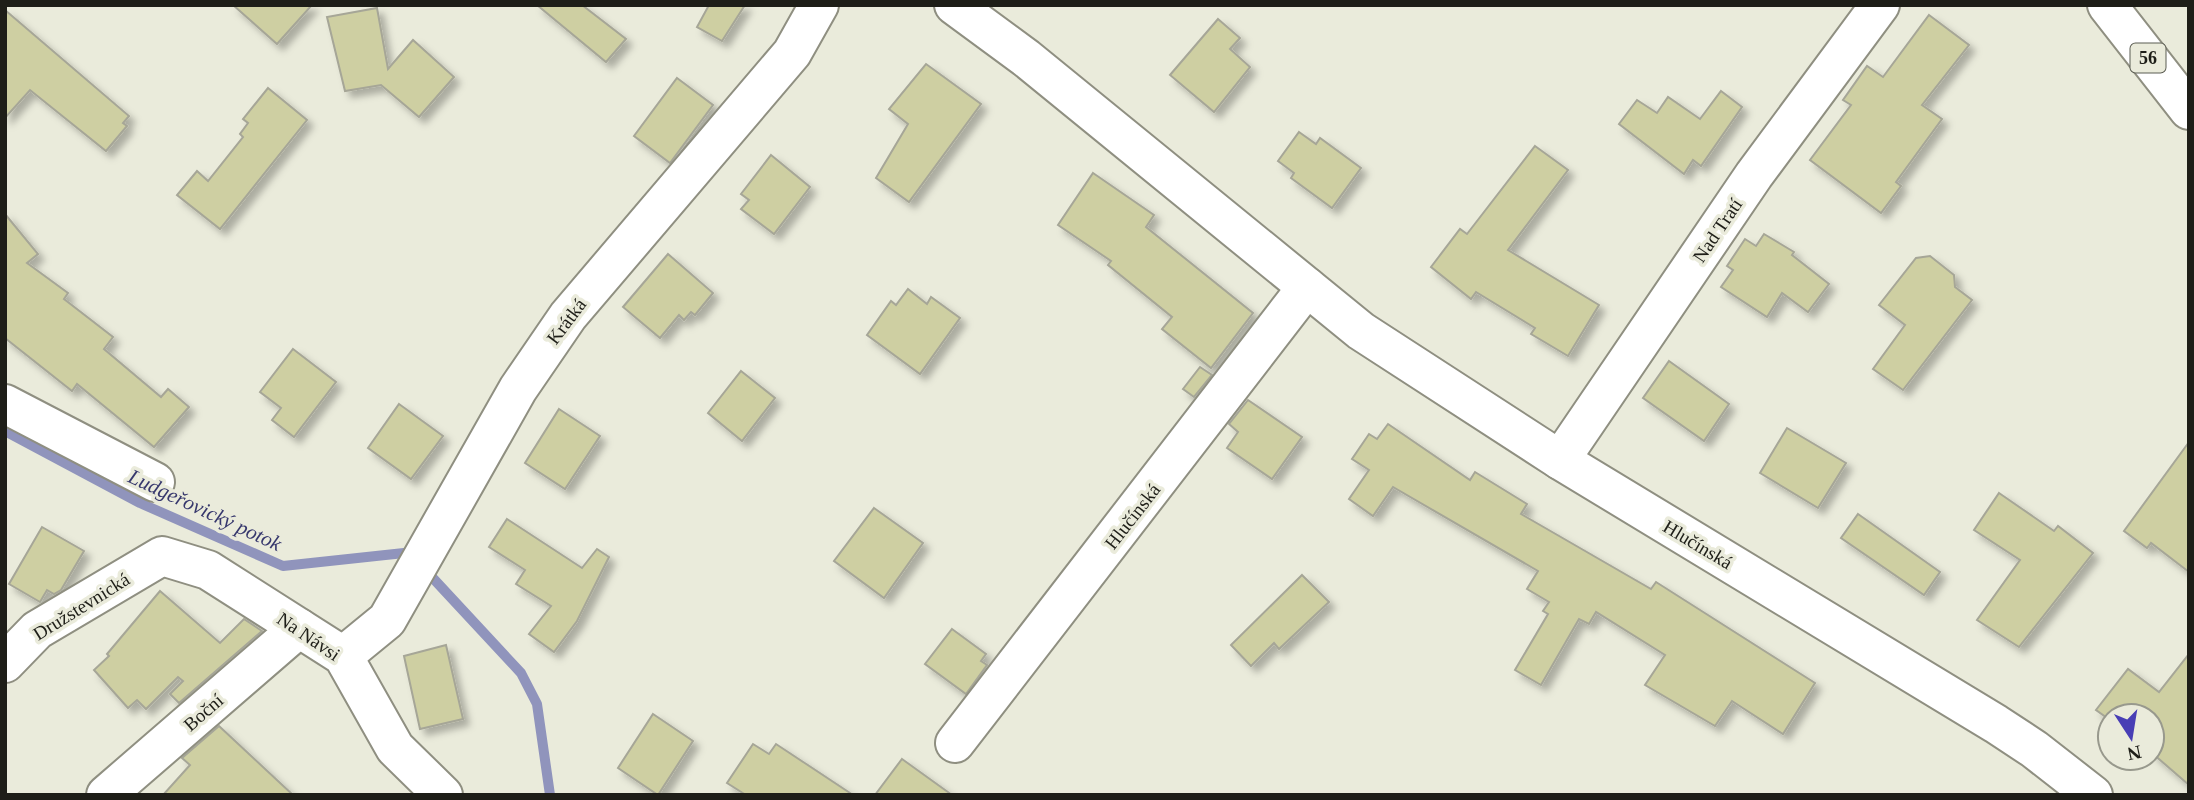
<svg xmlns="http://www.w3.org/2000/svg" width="2194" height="800" font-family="'Times New Roman',serif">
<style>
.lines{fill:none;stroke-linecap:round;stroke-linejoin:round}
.stream{stroke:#9094bc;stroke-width:10}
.building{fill:#cecfa2;stroke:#a6a697;stroke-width:2;filter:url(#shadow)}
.minor-casing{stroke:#8f8f81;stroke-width:42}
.major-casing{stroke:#8f8f81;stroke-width:42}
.minor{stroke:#fff;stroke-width:38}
.major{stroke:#fff;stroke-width:38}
.labels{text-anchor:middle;stroke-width:7;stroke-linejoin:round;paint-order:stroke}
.shield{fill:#eaebdb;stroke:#5b5c52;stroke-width:2}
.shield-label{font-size:18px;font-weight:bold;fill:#1e1e18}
.street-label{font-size:19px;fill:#1e1e18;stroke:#eaebdb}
.water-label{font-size:21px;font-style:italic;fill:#37386d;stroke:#eaebdb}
</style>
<defs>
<filter id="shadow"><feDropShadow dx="6" dy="6" stdDeviation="3.5" flood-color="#0004"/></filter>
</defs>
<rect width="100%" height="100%" fill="#eaebdb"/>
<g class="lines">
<g class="stream">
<path d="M 5,431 L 140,503 L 283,566 L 404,553"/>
<path d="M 430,575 L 521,673 L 537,704 L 550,795"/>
</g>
</g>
<g class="building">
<path d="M 233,5 L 312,5 L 277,44 Z"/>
<path d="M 537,5 L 582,5 L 626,39 L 606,62 Z"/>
<path d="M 709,5 L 745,5 L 722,41 L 697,27 Z"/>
<path d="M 377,8 L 388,69 L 413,40 L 454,77 L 419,117 L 381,85 L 345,91 L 327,17 Z"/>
<path d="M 5,10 L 129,116 L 123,123 L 127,126 L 106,151 L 30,90 L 5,118 Z"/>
<path d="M 1929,15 L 1969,45 L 1922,105 L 1942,119 L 1896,182 L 1901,186 L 1881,213 L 1810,160 L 1851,105 L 1843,100 L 1867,66 L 1883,77 Z"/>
<path d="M 1218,19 L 1240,38 L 1230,49 L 1250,67 L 1214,112 L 1170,75 Z"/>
<path d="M 926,64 L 981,104 L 909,202 L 876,178 L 908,124 L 889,109 Z"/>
<path d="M 677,78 L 713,105 L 670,163 L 634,136 Z"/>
<path d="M 268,88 L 307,120 L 220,229 L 177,195 L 197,171 L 208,181 L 243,137 L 240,134 L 248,123 L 243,119 Z"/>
<path d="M 1721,91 L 1742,107 L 1701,166 L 1693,160 L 1684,174 L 1619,124 L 1637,100 L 1657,113 L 1668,97 L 1700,119 Z"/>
<path d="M 1299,132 L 1316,144 L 1320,138 L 1361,168 L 1332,208 L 1291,178 L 1294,173 L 1278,161 Z"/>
<path d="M 1535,146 L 1568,170 L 1508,250 L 1599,305 L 1568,356 L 1531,334 L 1535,328 L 1476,292 L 1471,299 L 1431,267 L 1460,229 L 1467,234 Z"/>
<path d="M 771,155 L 810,187 L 774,234 L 741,209 L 749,200 L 741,194 Z"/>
<path d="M 1093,173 L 1154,215 L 1146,227 L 1253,313 L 1211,368 L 1162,329 L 1172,317 L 1108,265 L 1111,261 L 1058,225 Z"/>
<path d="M 5,214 L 38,254 L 27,263 L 68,293 L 64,299 L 113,337 L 104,349 L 161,397 L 168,389 L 189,407 L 154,447 L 77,384 L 72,391 L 5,338 Z"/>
<path d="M 1764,234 L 1794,252 L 1792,255 L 1829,284 L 1808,312 L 1782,293 L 1767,317 L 1721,287 L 1733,270 L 1727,266 L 1745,239 L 1756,246 Z"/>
<path d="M 668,254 L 713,293 L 695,315 L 691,312 L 684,320 L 679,315 L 660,338 L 623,307 Z"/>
<path d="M 1930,256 L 1954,275 L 1955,287 L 1972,300 L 1903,390 L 1873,369 L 1905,325 L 1879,305 L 1916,258 Z"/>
<path d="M 908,289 L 927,304 L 931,297 L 960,318 L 920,374 L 867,335 L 891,301 L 896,305 Z"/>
<path d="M 293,349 L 336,382 L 294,437 L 272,420 L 281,408 L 260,392 Z"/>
<path d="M 1669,361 L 1729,404 L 1704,441 L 1643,398 Z"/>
<path d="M 1200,367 L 1212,375 L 1194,397 L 1183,389 Z"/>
<path d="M 741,371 L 775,398 L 742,441 L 708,413 Z"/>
<path d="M 1248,400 L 1302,437 L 1272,479 L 1227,448 L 1238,432 L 1229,424 Z"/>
<path d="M 399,404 L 443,436 L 411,479 L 368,448 Z"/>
<path d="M 559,409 L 600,436 L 565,489 L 525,463 Z"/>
<path d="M 1388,424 L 1470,480 L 1475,472 L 1527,504 L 1521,514 L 1651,589 L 1656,582 L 1815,683 L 1783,734 L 1732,701 L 1715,726 L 1645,685 L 1665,655 L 1596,612 L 1589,624 L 1579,619 L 1541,685 L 1515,670 L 1548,614 L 1543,611 L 1549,602 L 1527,589 L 1538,571 L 1393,487 L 1373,516 L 1349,499 L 1369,470 L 1352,459 L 1369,434 L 1377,439 Z"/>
<path d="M 1787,428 L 1846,463 L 1818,508 L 1760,473 Z"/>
<path d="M 2189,442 L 2189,572 L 2151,543 L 2147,548 L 2124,531 Z"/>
<path d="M 1999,493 L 2054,531 L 2058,526 L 2093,553 L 2019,647 L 1977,620 L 2020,560 L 1974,530 Z"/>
<path d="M 874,508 L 923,543 L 884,598 L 834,561 Z"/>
<path d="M 1858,514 L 1940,572 L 1924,595 L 1841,538 Z"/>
<path d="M 507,519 L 582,568 L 597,549 L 609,557 L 577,621 L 554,652 L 529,634 L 551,606 L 516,584 L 525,570 L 489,547 Z"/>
<path d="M 42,527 L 84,551 L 61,590 L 54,594 L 47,590 L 40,602 L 9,584 Z"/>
<path d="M 1302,575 L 1329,602 L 1279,649 L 1274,643 L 1251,666 L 1231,645 Z"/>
<path d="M 160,591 L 220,643 L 244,619 L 262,631 L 179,703 L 170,694 L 183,681 L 178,677 L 146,709 L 137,700 L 128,708 L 94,670 L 109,656 L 107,654 Z"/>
<path d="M 952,629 L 986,654 L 981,661 L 987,665 L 966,694 L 925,664 Z"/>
<path d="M 446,645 L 463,719 L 420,729 L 404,656 Z"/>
<path d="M 2189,654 L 2189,785 L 2152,753 L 2152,716 L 2110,716 L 2110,720 L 2096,710 L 2128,669 L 2159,692 Z"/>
<path d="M 653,714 L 693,741 L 658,795 L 618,768 Z"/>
<path d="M 219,726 L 293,795 L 163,795 L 190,765 L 182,758 Z"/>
<path d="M 753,744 L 769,754 L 776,744 L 853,795 L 746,795 L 727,783 Z"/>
<path d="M 902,759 L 952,795 L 875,795 Z"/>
</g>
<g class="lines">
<g class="minor-casing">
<g id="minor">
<path d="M 954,5 L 1026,58 L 1361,331 L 1560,460 L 1996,724 L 2034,749 L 2093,795"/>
<path d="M 5,404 L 155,482"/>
<path d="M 1560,460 L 1754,175 L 1880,5"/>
<path d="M 343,656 L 387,620 L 518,389 L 568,316 L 792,53 L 819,5"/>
<path d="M 5,663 L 37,630 L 162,556 L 208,570 L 343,656 L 395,748 L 443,795"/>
<path d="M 955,743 L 1307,287"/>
<path d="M 106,795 L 299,628"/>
</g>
</g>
<g class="major-casing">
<path id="major" d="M 2107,5 L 2189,110"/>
</g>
<use href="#minor" class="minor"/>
<use href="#major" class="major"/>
</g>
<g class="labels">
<rect class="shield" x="2130.5" y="43.5" width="35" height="29" rx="5"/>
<g class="shield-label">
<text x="2148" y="64">56</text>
</g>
<g class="street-label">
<text transform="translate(1717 230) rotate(-56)" y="7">Nad Tratí</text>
<text transform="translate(566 321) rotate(-53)" y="7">Krátká</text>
<text transform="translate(1132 516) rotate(-52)" y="7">Hlučínská</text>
<text transform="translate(1698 544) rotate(31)" y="7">Hlučínská</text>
<text transform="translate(81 606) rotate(-32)" y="7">Družstevnická</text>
<text transform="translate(309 636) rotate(34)" y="7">Na Návsi</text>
<text transform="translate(203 712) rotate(-41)" y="7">Boční</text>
</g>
<g class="water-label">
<text transform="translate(205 510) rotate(25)" y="7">Ludgeřovický potok</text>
</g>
</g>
<rect width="2194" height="800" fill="none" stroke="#1e1e18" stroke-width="14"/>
<g transform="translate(2131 737) rotate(168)"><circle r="33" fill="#eaebdb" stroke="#98998d" stroke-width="2"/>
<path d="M0-5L12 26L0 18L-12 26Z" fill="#483eb5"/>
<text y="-10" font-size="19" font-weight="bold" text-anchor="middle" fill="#1e1e18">N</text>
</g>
</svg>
